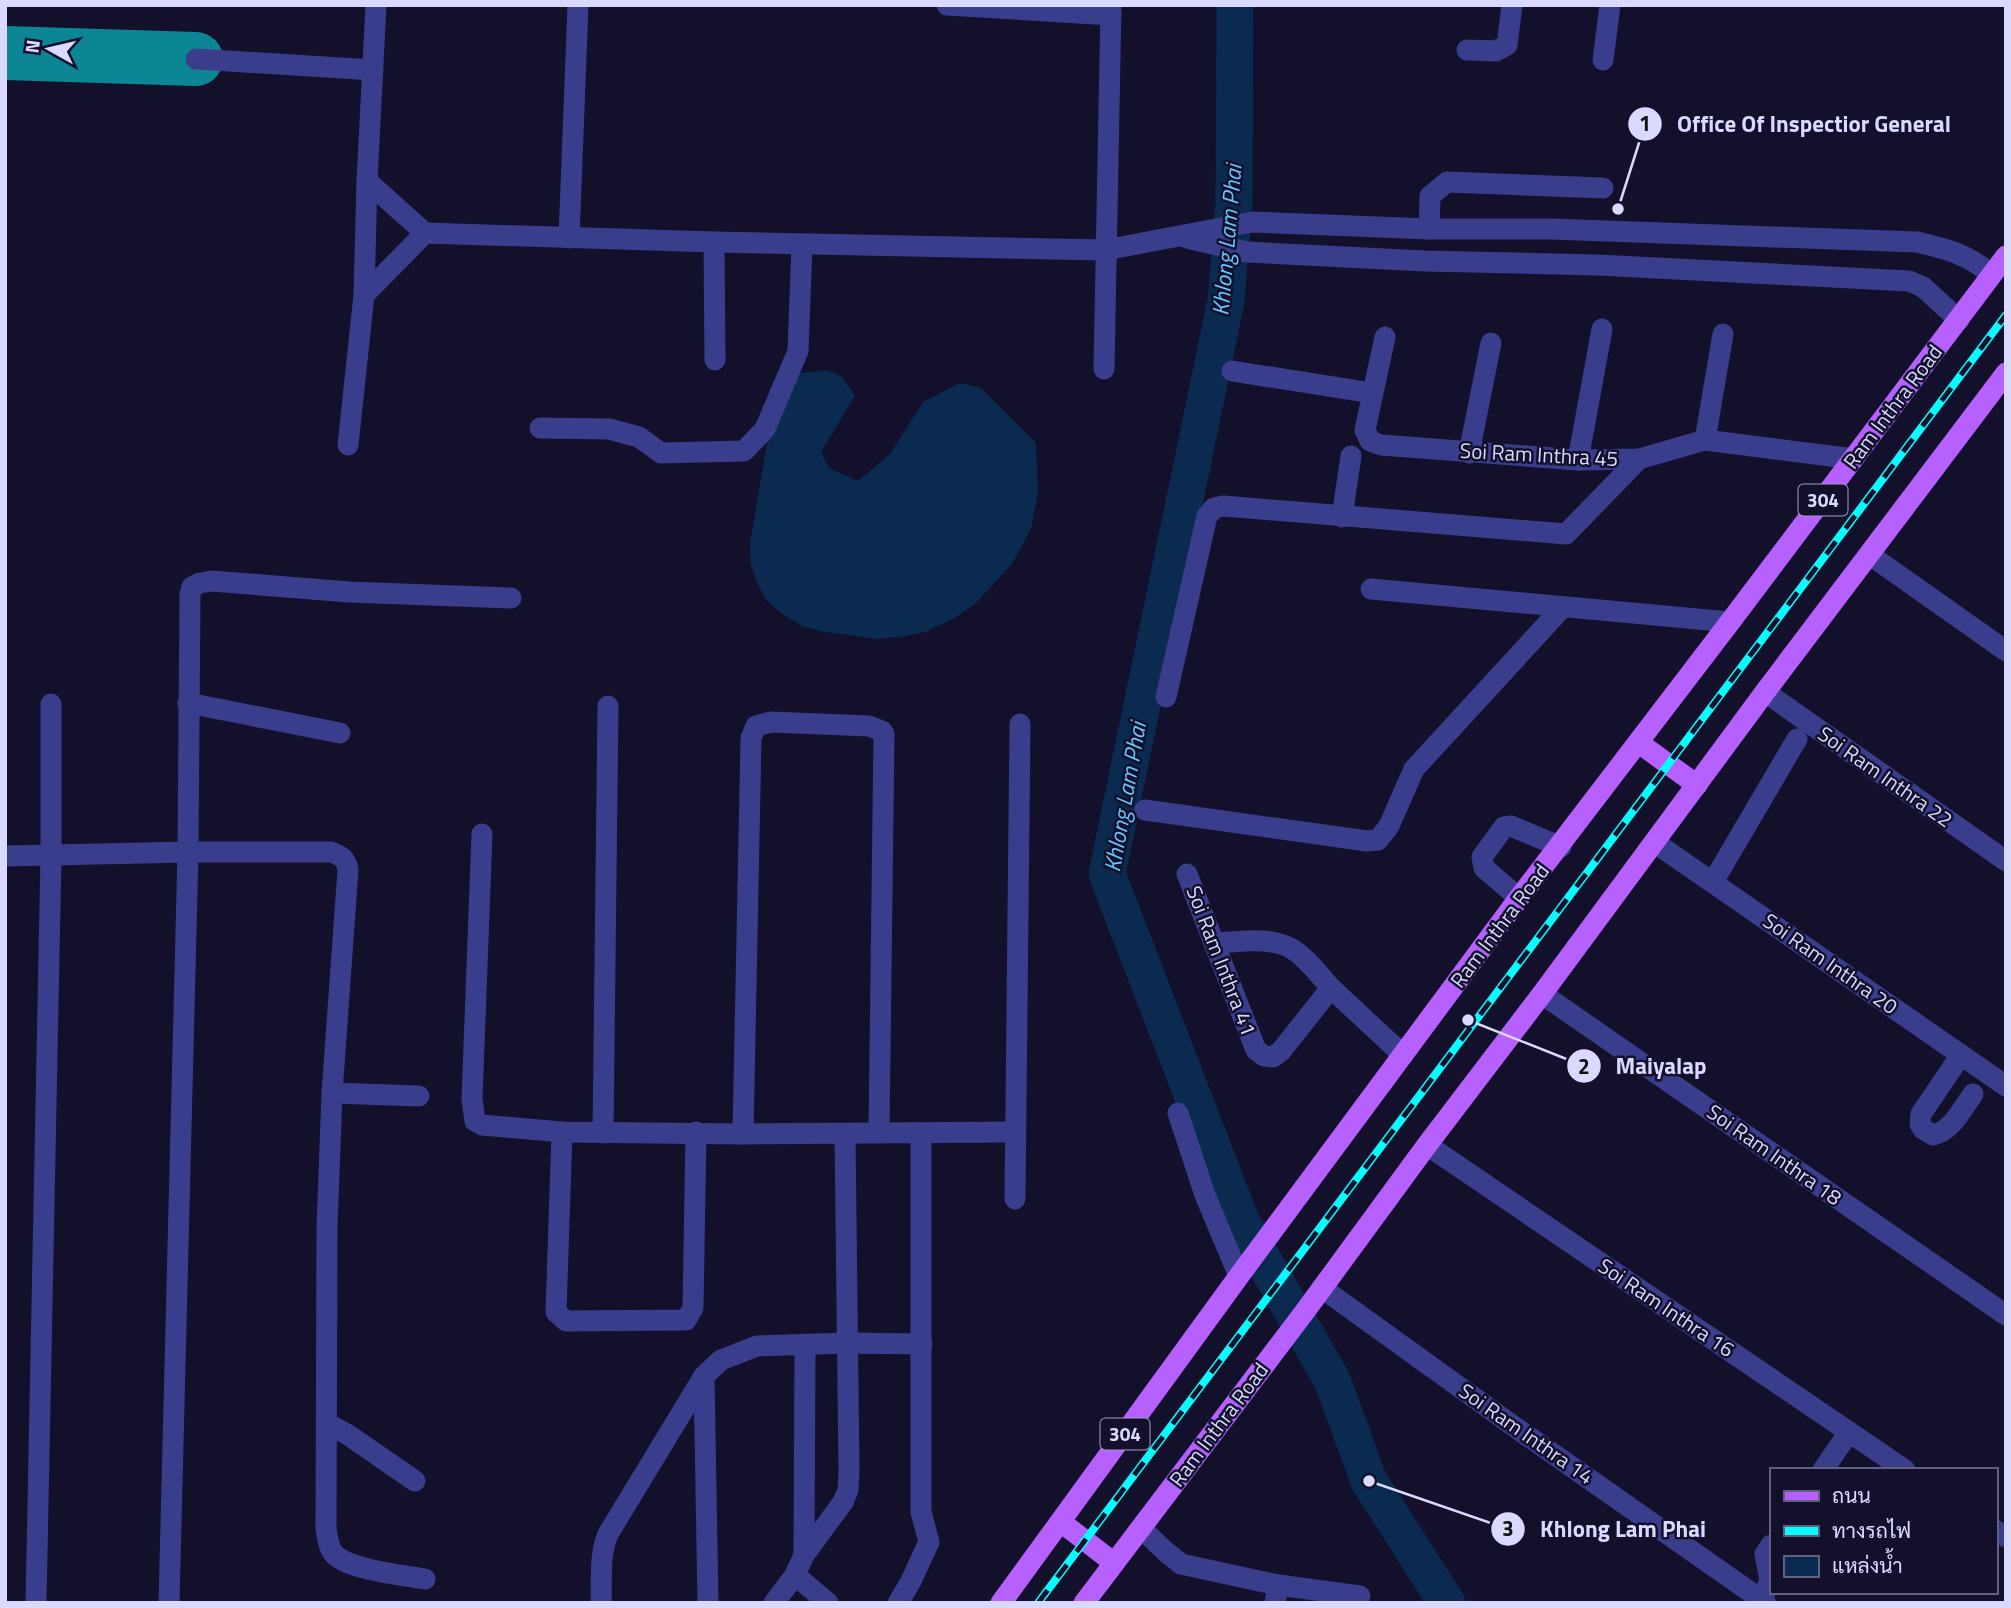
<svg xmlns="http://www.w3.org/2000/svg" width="2011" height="1608" font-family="'Titillium Web',Sarabun,sans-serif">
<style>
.water{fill:#0a2a4f}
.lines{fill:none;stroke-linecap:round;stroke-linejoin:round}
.river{stroke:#0a2a4f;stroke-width:37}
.taxiway{stroke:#0c8695;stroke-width:54}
.minor{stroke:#393d8c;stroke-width:21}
.major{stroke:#b560ff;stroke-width:21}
.rail-casing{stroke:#05fdff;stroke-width:8}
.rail{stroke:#12102b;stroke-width:5;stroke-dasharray:16;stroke-linecap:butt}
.labels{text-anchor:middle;stroke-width:5;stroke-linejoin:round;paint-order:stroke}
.shield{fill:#12102b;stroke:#9e9dbf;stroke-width:2}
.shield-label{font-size:19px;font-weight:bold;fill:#dad9ff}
.street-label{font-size:21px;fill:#dad9ff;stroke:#12102b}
.water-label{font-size:23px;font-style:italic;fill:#67c7ff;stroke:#12102b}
.leader{fill:none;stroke:#dad9ff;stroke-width:2.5}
.callout-dot{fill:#dad9ff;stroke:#12102b;stroke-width:2.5}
.mark-label{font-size:21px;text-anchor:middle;font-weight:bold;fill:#111}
.callout-label{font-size:23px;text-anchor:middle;font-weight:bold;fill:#dad9ff;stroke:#12102b;stroke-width:5;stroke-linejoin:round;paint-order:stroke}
</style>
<rect width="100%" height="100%" fill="#12102b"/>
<path class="water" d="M 827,370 L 842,377 L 855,396 L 821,452 L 829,468 L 858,481 L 890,454 L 923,402 L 960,383 L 981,388 L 1036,443 L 1038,493 L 1031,529 L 1012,564 L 975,604 L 953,619 L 925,632 L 901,637 L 878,639 L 825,632 L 802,626 L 782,614 L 767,601 L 758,585 L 751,565 L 750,543 L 769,432 L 799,373 Z"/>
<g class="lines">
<path class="river" d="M 1235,5 L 1234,203 L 1226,301 L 1107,874 L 1241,1221 L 1333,1382 L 1369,1481 L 1447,1603"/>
<path class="taxiway" d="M 5,53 L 196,59"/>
<g class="minor">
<path d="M 947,5 L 1111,15"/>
<path d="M 1467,50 L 1496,51 L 1507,45 L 1512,5"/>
<path d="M 196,59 L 373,70"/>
<path d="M 1603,60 L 1610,5"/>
<path d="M 367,181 L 425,233"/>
<path d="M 1429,229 L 1430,196 L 1447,182 L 1603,188"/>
<path d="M 569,238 L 578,5"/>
<path d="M 1187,238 L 1247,252 L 1425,261 L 1598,265 L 1909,281 L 1923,287 L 1959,320"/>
<path d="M 714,242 L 715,360"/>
<path d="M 364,295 L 425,233 L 714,242 L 1105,250 L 1253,222 L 1429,229 L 1551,229 L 1917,242 C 1947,249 1967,254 1991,274"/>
<path d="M 1385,337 L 1365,430 L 1370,441 L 1381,445 L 1578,460 L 1639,459 L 1705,440 L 1854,459"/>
<path d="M 1104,369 L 1111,5"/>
<path d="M 1232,371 L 1372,393"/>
<path d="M 540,428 L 609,429 L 639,437 L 661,453 L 744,451 L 765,429 L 798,351 L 802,244"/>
<path d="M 1705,440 L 1723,334"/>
<path d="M 348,445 L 364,295 L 367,181 L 376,5"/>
<path d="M 1469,453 L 1491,343"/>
<path d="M 1578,460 L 1602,329"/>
<path d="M 1342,517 L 1351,456"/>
<path d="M 1870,555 L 2006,651"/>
<path d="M 1371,589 L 1730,622"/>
<path d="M 1765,692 L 2006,861"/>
<path d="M 1166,697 L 1207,516 L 1214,508 L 1223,506 L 1566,534 L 1639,459"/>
<path d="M 188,703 L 340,733"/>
<path d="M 1145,810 L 1367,841 L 1378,840 L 1389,826 L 1414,769 L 1562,608"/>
<path d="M 482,834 L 472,1099 L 475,1121 L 482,1125 L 562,1132 L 743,1134 L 1015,1132"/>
<path d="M 1654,842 L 2006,1086"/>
<path d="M 5,856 L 188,852 L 331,852 C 342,856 346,859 348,870 L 332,1093 L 327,1227 L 326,1529 C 328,1538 328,1548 335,1555 C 351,1570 403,1575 425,1579"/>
<path d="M 1187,874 L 1256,1050 L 1264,1056 L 1273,1057 L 1281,1051 L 1331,988 L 1403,1055"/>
<path d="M 1713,882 L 1797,739"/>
<path d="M 1519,898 L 1484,868 L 1482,857 L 1504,827 L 1511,826 L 1561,847"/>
<path d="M 1215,943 C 1240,942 1270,936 1292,949 C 1305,956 1320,976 1331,988"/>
<path d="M 1542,994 L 2006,1315"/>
<path d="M 1961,1055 L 1921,1114 L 1920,1124 L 1923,1129 L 1933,1135 C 1952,1131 1962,1109 1973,1094"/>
<path d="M 332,1093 L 419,1096"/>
<path d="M 1178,1113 L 1205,1195 L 1239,1276"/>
<path d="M 562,1132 L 556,1312 L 566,1321 L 686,1320 L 693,1308 L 696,1132"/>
<path d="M 603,1133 L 608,706"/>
<path d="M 743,1134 L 751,738 L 756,726 L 771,722 L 869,726 L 882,731 L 884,734 L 879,1132"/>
<path d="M 1427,1145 L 1905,1470"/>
<path d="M 1015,1199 L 1020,724"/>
<path d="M 1322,1288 L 1512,1425 L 1766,1603"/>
<path d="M 704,1376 L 708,1603"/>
<path d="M 328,1424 L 347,1434 L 415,1481"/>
<path d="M 1823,1470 L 1849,1432"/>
<path d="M 1141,1528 L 1165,1551 L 1181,1564 L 1278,1585"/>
<path d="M 1995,1530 L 2006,1537"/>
<path d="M 804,1555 L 805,1344"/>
<path d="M 795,1575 L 828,1603"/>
<path d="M 1762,1600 L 1770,1580 L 1765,1554 L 1771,1545"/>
<path d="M 36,1603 L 51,856 L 51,704"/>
<path d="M 169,1603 L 188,852 L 190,594 L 192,587 L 200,583 L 212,581 L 349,592 L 511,598"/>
<path d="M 601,1603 C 602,1580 599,1555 608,1534 L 704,1376 L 721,1360 L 757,1346 L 848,1343 L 922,1344"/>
<path d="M 774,1603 L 795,1575 L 804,1555 L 843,1502 L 848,1490 L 849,1471 L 845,1134"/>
<path d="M 898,1603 L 911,1581 L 929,1542 L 921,1512 L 921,1133"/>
<path d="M 1275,1603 L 1278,1585 L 1360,1596"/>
</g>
<g class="major">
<path d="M 1639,743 L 1697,785"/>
<path d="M 1061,1522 L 1114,1563"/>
<path d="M 1001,1603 L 1239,1276 L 1519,898 L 1730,622 L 2006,256"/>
<path d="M 1084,1603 L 1306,1310 L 1427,1145 L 1542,994 L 1765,692 L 2006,373"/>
</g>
<g class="rail-casing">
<path id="rail" d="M 1038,1603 L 2006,315"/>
</g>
<use href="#rail" class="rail"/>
</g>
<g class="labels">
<g class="shield">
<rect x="1798.5" y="484.5" width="49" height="31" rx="5"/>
<rect x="1100.5" y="1418.5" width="49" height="31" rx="5"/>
</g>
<g class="shield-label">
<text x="1823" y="507">304</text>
<text x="1125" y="1441">304</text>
</g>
<g class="street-label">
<text transform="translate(1893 407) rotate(-53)" y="7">Ram Inthra Road</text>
<text transform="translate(1539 455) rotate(3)" y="7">Soi Ram Inthra 45</text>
<text transform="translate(1885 777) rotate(35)" y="7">Soi Ram Inthra 22</text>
<text transform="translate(1500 926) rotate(-53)" y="7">Ram Inthra Road</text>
<text transform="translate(1221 961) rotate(69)" y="7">Soi Ram Inthra 41</text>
<text transform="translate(1830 964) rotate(35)" y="7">Soi Ram Inthra 20</text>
<text transform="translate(1774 1155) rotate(35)" y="7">Soi Ram Inthra 18</text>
<text transform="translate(1666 1308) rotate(34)" y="7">Soi Ram Inthra 16</text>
<text transform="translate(1219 1425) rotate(-53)" y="7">Ram Inthra Road</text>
<text transform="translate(1526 1434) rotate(35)" y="7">Soi Ram Inthra 14</text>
</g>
<g class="water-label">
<text transform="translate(1227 240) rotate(-85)" y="8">Khlong Lam Phai</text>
<text transform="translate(1125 797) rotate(-80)" y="8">Khlong Lam Phai</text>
</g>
</g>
<path class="leader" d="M1618 209L1645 124M1468 1020L1584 1066M1369 1481L1508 1529"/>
<g class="callout-dot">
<circle cx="1618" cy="209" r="7"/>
<circle cx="1468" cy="1020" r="7"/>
<circle cx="1369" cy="1481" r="7"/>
<circle cx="1645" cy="124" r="18"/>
<circle cx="1584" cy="1066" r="18"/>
<circle cx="1508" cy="1529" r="18"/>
</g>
<g class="mark-label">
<text x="1645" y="131">1</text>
<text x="1584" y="1074">2</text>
<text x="1508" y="1536">3</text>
</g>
<g class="callout-label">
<text x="1814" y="132">Office Of Inspectior General</text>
<text x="1661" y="1074">Maiyalap</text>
<text x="1623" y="1537">Khlong Lam Phai</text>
</g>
<rect width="2011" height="1608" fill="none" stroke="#dad9ff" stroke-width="14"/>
<rect x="1770" y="1468" width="228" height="126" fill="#12102b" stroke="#626080" stroke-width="2"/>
<rect x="1784" y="1491" width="35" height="10" fill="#b560ff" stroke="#626080" stroke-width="2"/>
<text x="1832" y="1503" font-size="21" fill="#dad9ff">ถนน</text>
<rect x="1784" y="1526" width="35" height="10" fill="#05fdff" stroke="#626080" stroke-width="2"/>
<text x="1832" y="1538" font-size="21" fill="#dad9ff">ทางรถไฟ</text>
<rect x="1784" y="1556" width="35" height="21" fill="#0a2a4f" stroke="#626080" stroke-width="2"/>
<text x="1832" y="1573" font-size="21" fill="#dad9ff">แหล่งน้ำ</text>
<g transform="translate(49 49) rotate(278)" stroke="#12102b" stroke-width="5" paint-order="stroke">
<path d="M0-5L12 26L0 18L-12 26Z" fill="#dad9ff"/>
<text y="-10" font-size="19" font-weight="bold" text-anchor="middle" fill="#dad9ff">N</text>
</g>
</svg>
